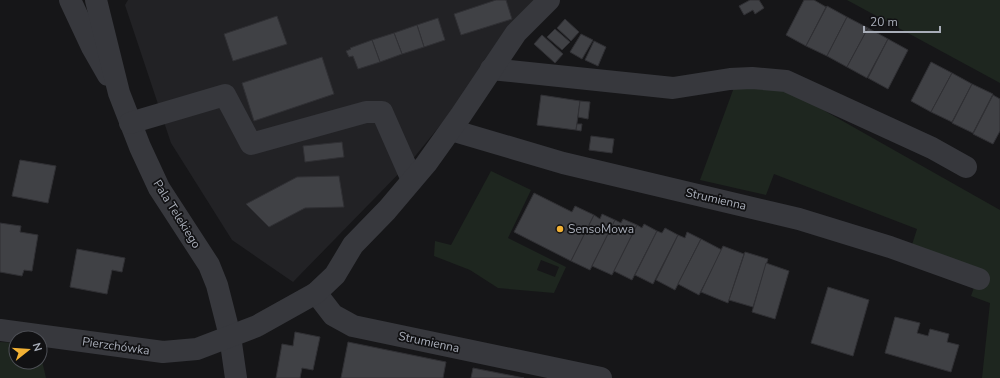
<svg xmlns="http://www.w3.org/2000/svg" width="1000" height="378" font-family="'Nunito Sans',sans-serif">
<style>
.built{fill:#222225}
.green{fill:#1e261f;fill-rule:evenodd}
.building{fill:#404145;stroke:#303034}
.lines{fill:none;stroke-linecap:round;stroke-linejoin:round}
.minor{stroke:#37383d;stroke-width:22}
.poi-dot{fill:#f2b134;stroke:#111113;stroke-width:1.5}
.labels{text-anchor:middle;stroke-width:3.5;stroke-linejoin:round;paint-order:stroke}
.street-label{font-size:12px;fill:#a8adb8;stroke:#111113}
.poi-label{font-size:12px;fill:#a8adb8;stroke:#111113;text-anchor:start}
</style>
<rect width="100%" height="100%" fill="#161618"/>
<path class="built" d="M 128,0 L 542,0 L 412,160 L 293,282 L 232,240 L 171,143 L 125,5 Z"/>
<g class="green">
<path d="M 847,0 L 1000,0 L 1000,83 Z"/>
<path d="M 736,82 L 786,89 L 1000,210 L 1000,378 L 982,378 L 990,303 L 971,296 L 978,276 L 911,248 L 917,229 L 774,174 L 766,195 L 700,180 Z"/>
<path d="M 491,171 L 531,190 L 508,238 L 566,267 L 554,293 L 498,288 L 470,270 L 434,256 L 435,241 L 451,245 ZM 541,260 L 559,267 L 555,277 L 537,270 Z"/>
<path d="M 0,342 L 16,343 L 16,362 L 40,362 L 40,352 L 46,378 L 0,378 Z"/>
</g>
<g class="building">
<path d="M 496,0 L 506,0 L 512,19 L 461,35 L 454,14 Z"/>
<path d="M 750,0 L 759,0 L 764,8 L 755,14 L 753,10 L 744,15 L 739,6 Z"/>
<path d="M 804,0 L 814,0 L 826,7 L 806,46 L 786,35 Z"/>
<path d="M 827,6 L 847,17 L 827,56 L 806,46 Z"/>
<path d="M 277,16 L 287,44 L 233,61 L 224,34 Z"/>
<path d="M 847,17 L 868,28 L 847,67 L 827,56 Z"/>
<path d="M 438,18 L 445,40 L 424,47 L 417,25 Z"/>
<path d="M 565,19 L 579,32 L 571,41 L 557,28 Z"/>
<path d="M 417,25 L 424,47 L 402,54 L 394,33 Z"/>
<path d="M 868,28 L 888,39 L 867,78 L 847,67 Z"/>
<path d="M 555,29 L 570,42 L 562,50 L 547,37 Z"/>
<path d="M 394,33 L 402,54 L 380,62 L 372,40 Z"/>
<path d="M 581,34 L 593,40 L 582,59 L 570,52 Z"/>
<path d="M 542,35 L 563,54 L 555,63 L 534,44 Z"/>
<path d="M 888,39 L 908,50 L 888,89 L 868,78 Z"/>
<path d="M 372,40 L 380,62 L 358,69 L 353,56 L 349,57 L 346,51 L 351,49 L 350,48 Z"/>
<path d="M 594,41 L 606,47 L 598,66 L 585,60 Z"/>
<path d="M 322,57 L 334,94 L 254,121 L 242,83 Z"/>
<path d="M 931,62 L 952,73 L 931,112 L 911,101 Z"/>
<path d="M 952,73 L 972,84 L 952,122 L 931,112 Z"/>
<path d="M 972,84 L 993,94 L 973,133 L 952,123 Z"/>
<path d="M 541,95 L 580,101 L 576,130 L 537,125 Z"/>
<path d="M 993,95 L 1000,99 L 1000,131 L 993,144 L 973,134 Z"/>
<path d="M 580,101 L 590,102 L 588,119 L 578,117 Z"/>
<path d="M 577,124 L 582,124 L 581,131 L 576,130 Z"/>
<path d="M 591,136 L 614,139 L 612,153 L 589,150 Z"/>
<path d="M 342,142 L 344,157 L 305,162 L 303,146 Z"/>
<path d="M 20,160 L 56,166 L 48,203 L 12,196 Z"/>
<path d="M 339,176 L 344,207 L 305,208 L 269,227 L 246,204 L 297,177 Z"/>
<path d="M 534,193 L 572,212 L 575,206 L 594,215 L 571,261 L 514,232 Z"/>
<path d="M 602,214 L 615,220 L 590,270 L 571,261 L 594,215 L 600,219 Z"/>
<path d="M 623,219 L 637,225 L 612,275 L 592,266 L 615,220 L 621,223 Z"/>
<path d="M 0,223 L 21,226 L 20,232 L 38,235 L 32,271 L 24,270 L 22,276 L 0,272 Z"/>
<path d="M 644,224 L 657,231 L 632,280 L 614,271 L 637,225 L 642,228 Z"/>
<path d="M 665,228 L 678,235 L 653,284 L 635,275 L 657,231 L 662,233 Z"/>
<path d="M 687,232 L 701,239 L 675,290 L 656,280 L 678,235 L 685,238 Z"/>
<path d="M 701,239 L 722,250 L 699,295 L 678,284 Z"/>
<path d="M 723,246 L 744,254 L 728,303 L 701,292 Z"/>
<path d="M 77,249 L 125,258 L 122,272 L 112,270 L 107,294 L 70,287 Z"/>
<path d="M 745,252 L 768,259 L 753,307 L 729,300 Z"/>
<path d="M 766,263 L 789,271 L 775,319 L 752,312 Z"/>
<path d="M 828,287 L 869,300 L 853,356 L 811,343 Z"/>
<path d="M 895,317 L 920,323 L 917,333 L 928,336 L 930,329 L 949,334 L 947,342 L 959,345 L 951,372 L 885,353 Z"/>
<path d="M 295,332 L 320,337 L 313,370 L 302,368 L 300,378 L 276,378 L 282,344 L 293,346 Z"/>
<path d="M 348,342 L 446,362 L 443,378 L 341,378 Z"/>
<path d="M 473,368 L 524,378 L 471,378 Z"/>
</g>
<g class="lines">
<g class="minor">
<path d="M 70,0 L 92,47 L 108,75"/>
<path d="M 96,0 L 119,93 L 140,147 L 159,188 L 209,265 L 217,285 L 230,336 L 236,378"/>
<path d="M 491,69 L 673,88 L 730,79 L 752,78 L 786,81 L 932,148 L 966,167"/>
<path d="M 130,123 L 225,95 L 251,144 L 366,112 L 382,112 L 412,180"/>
<path d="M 451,130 L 563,163 L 799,219 L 890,247 L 979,279"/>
<path d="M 316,293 L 333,315 L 353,326 L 601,378"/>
<path d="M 0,330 L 163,352 L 197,349 L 257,326 L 316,293 L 335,275 L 353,245 L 387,210 L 426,164 L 461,115 L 516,33 L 549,0"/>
</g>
</g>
<circle class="poi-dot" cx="560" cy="229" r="4"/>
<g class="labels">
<g class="street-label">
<text transform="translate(716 199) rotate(13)" y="4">Strumienna</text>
<text transform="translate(177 214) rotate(58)" y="4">Pala Telekiego</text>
<text transform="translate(429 342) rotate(12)" y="4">Strumienna</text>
<text transform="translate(116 346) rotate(8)" y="4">Pierzchówka</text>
</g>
<g class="poi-label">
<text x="568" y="233">SensoMowa</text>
</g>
</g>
<g transform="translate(28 350) rotate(73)"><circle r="19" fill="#111113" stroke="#4d4f55"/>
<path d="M0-3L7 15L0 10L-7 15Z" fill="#f2b134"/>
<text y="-6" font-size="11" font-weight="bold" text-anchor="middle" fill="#a8adb8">N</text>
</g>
<path d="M864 26v6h76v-6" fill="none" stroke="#a8adb8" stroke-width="2"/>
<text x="870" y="26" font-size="12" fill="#a8adb8" stroke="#111113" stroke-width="3" paint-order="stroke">20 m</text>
</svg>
